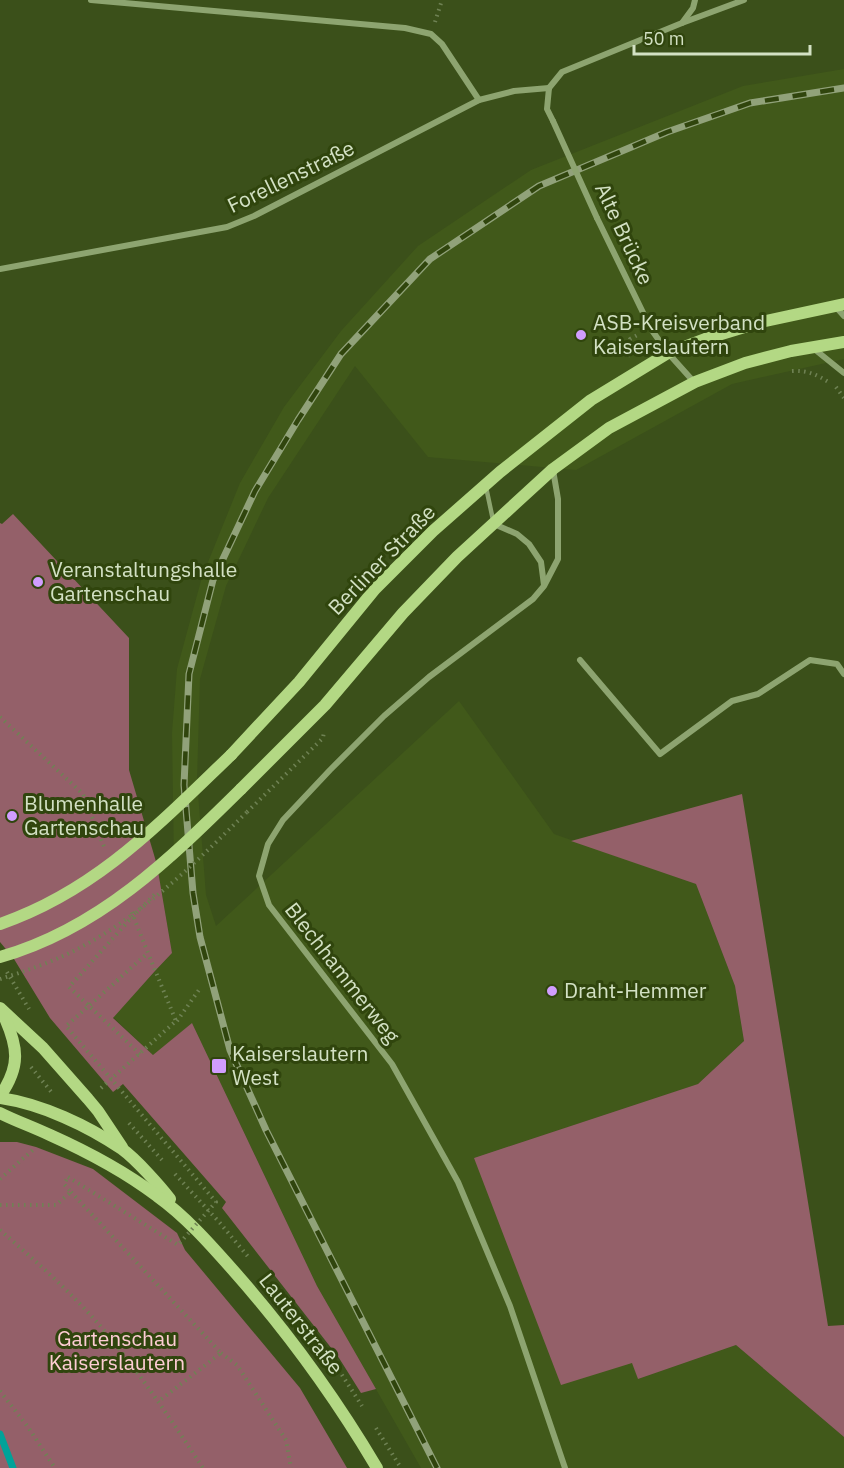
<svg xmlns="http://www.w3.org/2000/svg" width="844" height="1468" font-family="'IBM Plex Sans',sans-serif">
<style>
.built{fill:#41591a}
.green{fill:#946069}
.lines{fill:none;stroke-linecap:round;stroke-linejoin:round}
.stream{stroke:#01a299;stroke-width:7}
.path{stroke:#6f8254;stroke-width:4;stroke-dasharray:1.5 4.5;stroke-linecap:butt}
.service{stroke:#8da470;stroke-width:4.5}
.minor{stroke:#8da470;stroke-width:6}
.secondary{stroke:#b3d884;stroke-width:12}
.rail-casing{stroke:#91a27a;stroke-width:7}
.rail{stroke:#30450d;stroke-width:4.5;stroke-dasharray:14;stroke-linecap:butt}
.path-bridge{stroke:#6f8254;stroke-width:4;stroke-dasharray:1.5 4.5;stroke-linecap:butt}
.minor-bridge{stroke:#8da470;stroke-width:6}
.secondary-bridge{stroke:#b3d884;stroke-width:12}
.poi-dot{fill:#d19dfe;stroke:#30450d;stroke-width:2}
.labels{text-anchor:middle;stroke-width:6;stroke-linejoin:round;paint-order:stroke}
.street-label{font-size:21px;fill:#d3e1c4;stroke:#30450d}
.poi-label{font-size:21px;fill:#d3e1c4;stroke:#30450d;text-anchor:start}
.park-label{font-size:21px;fill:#fecdd4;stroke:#30450d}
</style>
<rect width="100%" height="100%" fill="#3b501a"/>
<path class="built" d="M 844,69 L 844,359 L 732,384 L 576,470 L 428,457 L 355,366 L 268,498 L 226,586 L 200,679 L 197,780 L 206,895 L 216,926 L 459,701 L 554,834 L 696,884 L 735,986 L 744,1041 L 698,1084 L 474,1158 L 633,1363 L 638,1379 L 736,1345 L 844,1437 L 844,1468 L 421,1468 L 317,1286 L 192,1023 L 154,1056 L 113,1017 L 172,953 L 157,865 L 174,862 L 172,733 L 177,669 L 202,577 L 240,483 L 284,407 L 341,331 L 418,246 L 531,170 L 743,86 Z"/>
<g class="green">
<path d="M 13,514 L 129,638 L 129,770 L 157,865 L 172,953 L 155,971 L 113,1018 L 153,1055 L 192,1023 L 317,1286 L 376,1389 L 361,1393 L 339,1358 L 222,1208 L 226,1202 L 123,1084 L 113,1092 L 50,1018 L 14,959 L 0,942 L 0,523 L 2,524 Z"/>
<path d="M 742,794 L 828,1326 L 844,1325 L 844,1437 L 736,1345 L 638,1379 L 632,1363 L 561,1385 L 474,1158 L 698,1084 L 744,1041 L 735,986 L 696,884 L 571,841 Z"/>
<path d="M 0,1142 L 17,1142 L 36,1147 L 93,1169 L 177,1233 L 185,1250 L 300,1388 L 347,1468 L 0,1468 Z"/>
</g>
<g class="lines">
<path class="stream" d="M 0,1434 L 13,1468"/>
<g class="path">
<path d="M 435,22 L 442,0"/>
<path d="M 662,324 L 675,318 L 695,324"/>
<path d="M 628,357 L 630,339 L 639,334"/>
<path d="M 792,371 C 808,370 817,375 830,383"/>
<path d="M 836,387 L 844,398"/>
<path d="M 0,717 L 83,794 L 105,849"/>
<path d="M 247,812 L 323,738 L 324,731"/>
<path d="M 7,972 L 29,1009"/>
<path d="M 118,980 L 115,982 L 148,953 L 130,908"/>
<path d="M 177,1021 L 201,987"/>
<path d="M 140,1054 L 69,987 L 133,916 L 155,894"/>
<path d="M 31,1067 L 53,1094"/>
<path d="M 101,1088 L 176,1021 L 148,953"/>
<path d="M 129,1123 L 162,1160"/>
<path d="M 175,1174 L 220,1223 L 250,1259"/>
<path d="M 0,1179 L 35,1148"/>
<path d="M 71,1192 L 221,1353 L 159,1401"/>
<path d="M 0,1205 L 56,1205 L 71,1192 L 64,1184 L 68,1177"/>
<path d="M 0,1230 C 39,1264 79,1299 112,1340 C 145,1381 174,1424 203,1468"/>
<path d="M 309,1332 L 333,1361 L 362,1406"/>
<path d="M 221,1353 L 237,1365 L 286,1440 L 291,1468"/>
<path d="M 0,1391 L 28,1427 L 55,1468"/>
<path d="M 376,1428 L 401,1468"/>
</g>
<path class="service" d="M 486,487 L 493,520"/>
<g class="minor">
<path d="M 91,0 L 405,28 L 431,34 L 442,44 L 479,100"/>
<path d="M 682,23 L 744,0"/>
<path d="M 549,88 L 562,72 L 682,23 L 693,8 L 695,0"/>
<path d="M 549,88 L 547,109 L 553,121"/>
<path d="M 597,218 L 651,329 L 668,353 L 694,382"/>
<path d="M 0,269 L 227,227 L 254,216 L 479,100 L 514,91 L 549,88"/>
<path d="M 835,306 L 844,316"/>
<path d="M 813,348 L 844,373"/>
<path d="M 553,470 L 558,499 L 558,559 L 544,586 L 533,599 L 429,677 L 384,716 L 330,770 L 283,820 L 268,844 L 259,876 L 269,905 L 392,1064 L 458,1182 L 510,1306 L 565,1468"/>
<path d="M 494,524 L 517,534 L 529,544 L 541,562 L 544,585"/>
<path d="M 580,660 L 660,754 L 732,701 L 758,694 L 810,660 L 837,664 L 844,674"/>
</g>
<g class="secondary">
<path d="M 231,755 L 299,682 L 375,589 L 433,531 L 500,472 L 591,400 L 668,353 L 705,339 L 761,322 L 844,304"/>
<path d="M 241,789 L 325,705 L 403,613 L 457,557 L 553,469 L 609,428 L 695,382 L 745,363 L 791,351 L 844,342"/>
<path d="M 0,1008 L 43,1048 L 88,1099 L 98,1111 L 122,1147"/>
<path d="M 0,1096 C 21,1066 18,1047 4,1016"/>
<path d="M 0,1098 C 42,1104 88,1126 122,1149 C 136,1159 160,1186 170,1199"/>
<path d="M 0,1113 C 16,1121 33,1127 50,1135 C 88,1152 124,1171 157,1196 C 185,1216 209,1243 232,1269 C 287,1331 335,1397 377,1468"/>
</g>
<g class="rail-casing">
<path id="rail" d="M 437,1468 L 266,1130 L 230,1050 L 200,937 L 193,893 L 184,785 L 189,674 L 213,580 L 255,491 L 298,420 L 341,354 L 430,259 L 539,186 L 667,132 L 750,103 L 844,88"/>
</g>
<use href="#rail" class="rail"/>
<g class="path-bridge">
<path d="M 0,979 C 29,970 58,960 85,945 C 147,911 197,861 247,812"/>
<path d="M 68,1177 L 178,1245 L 216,1202 L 66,1026 L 118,980"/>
</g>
<path class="minor-bridge" d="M 553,121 L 597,218"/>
<g class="secondary-bridge">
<path d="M 0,924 C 96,891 159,824 231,755"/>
<path d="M 0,957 C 99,929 170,859 241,789"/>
</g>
</g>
<g class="poi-dot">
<circle cx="581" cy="335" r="6"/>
<circle cx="38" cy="582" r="6"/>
<circle cx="12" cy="816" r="6"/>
<circle cx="552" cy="991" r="6"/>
<rect x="211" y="1058" width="16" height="16" rx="3"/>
</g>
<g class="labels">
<g class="street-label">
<text transform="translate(291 177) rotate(-26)" y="7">Forellenstraße</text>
<text transform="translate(624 234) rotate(65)" y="7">Alte Brücke</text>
<text transform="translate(382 560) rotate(-46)" y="7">Berliner Straße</text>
<text transform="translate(342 973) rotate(52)" y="7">Blechhammerweg</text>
<text transform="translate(301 1324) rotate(52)" y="7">Lauterstraße</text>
</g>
<g class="poi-label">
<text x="593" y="330">ASB-Kreisverband<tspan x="593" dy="24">Kaiserslautern</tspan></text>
<text x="50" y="577">Veranstaltungshalle<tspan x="50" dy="24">Gartenschau</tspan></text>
<text x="24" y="811">Blumenhalle<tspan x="24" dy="24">Gartenschau</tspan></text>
<text x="564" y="998">Draht-Hemmer</text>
<text x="232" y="1061">Kaiserslautern<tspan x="232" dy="24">West</tspan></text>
</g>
<g class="park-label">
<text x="117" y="1346">Gartenschau<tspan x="117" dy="24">Kaiserslautern</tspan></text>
</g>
</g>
<path d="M634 45v9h176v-9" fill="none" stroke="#d3e1c4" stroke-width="3"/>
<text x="643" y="45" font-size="18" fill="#d3e1c4" stroke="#30450d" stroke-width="4.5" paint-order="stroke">50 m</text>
</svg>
